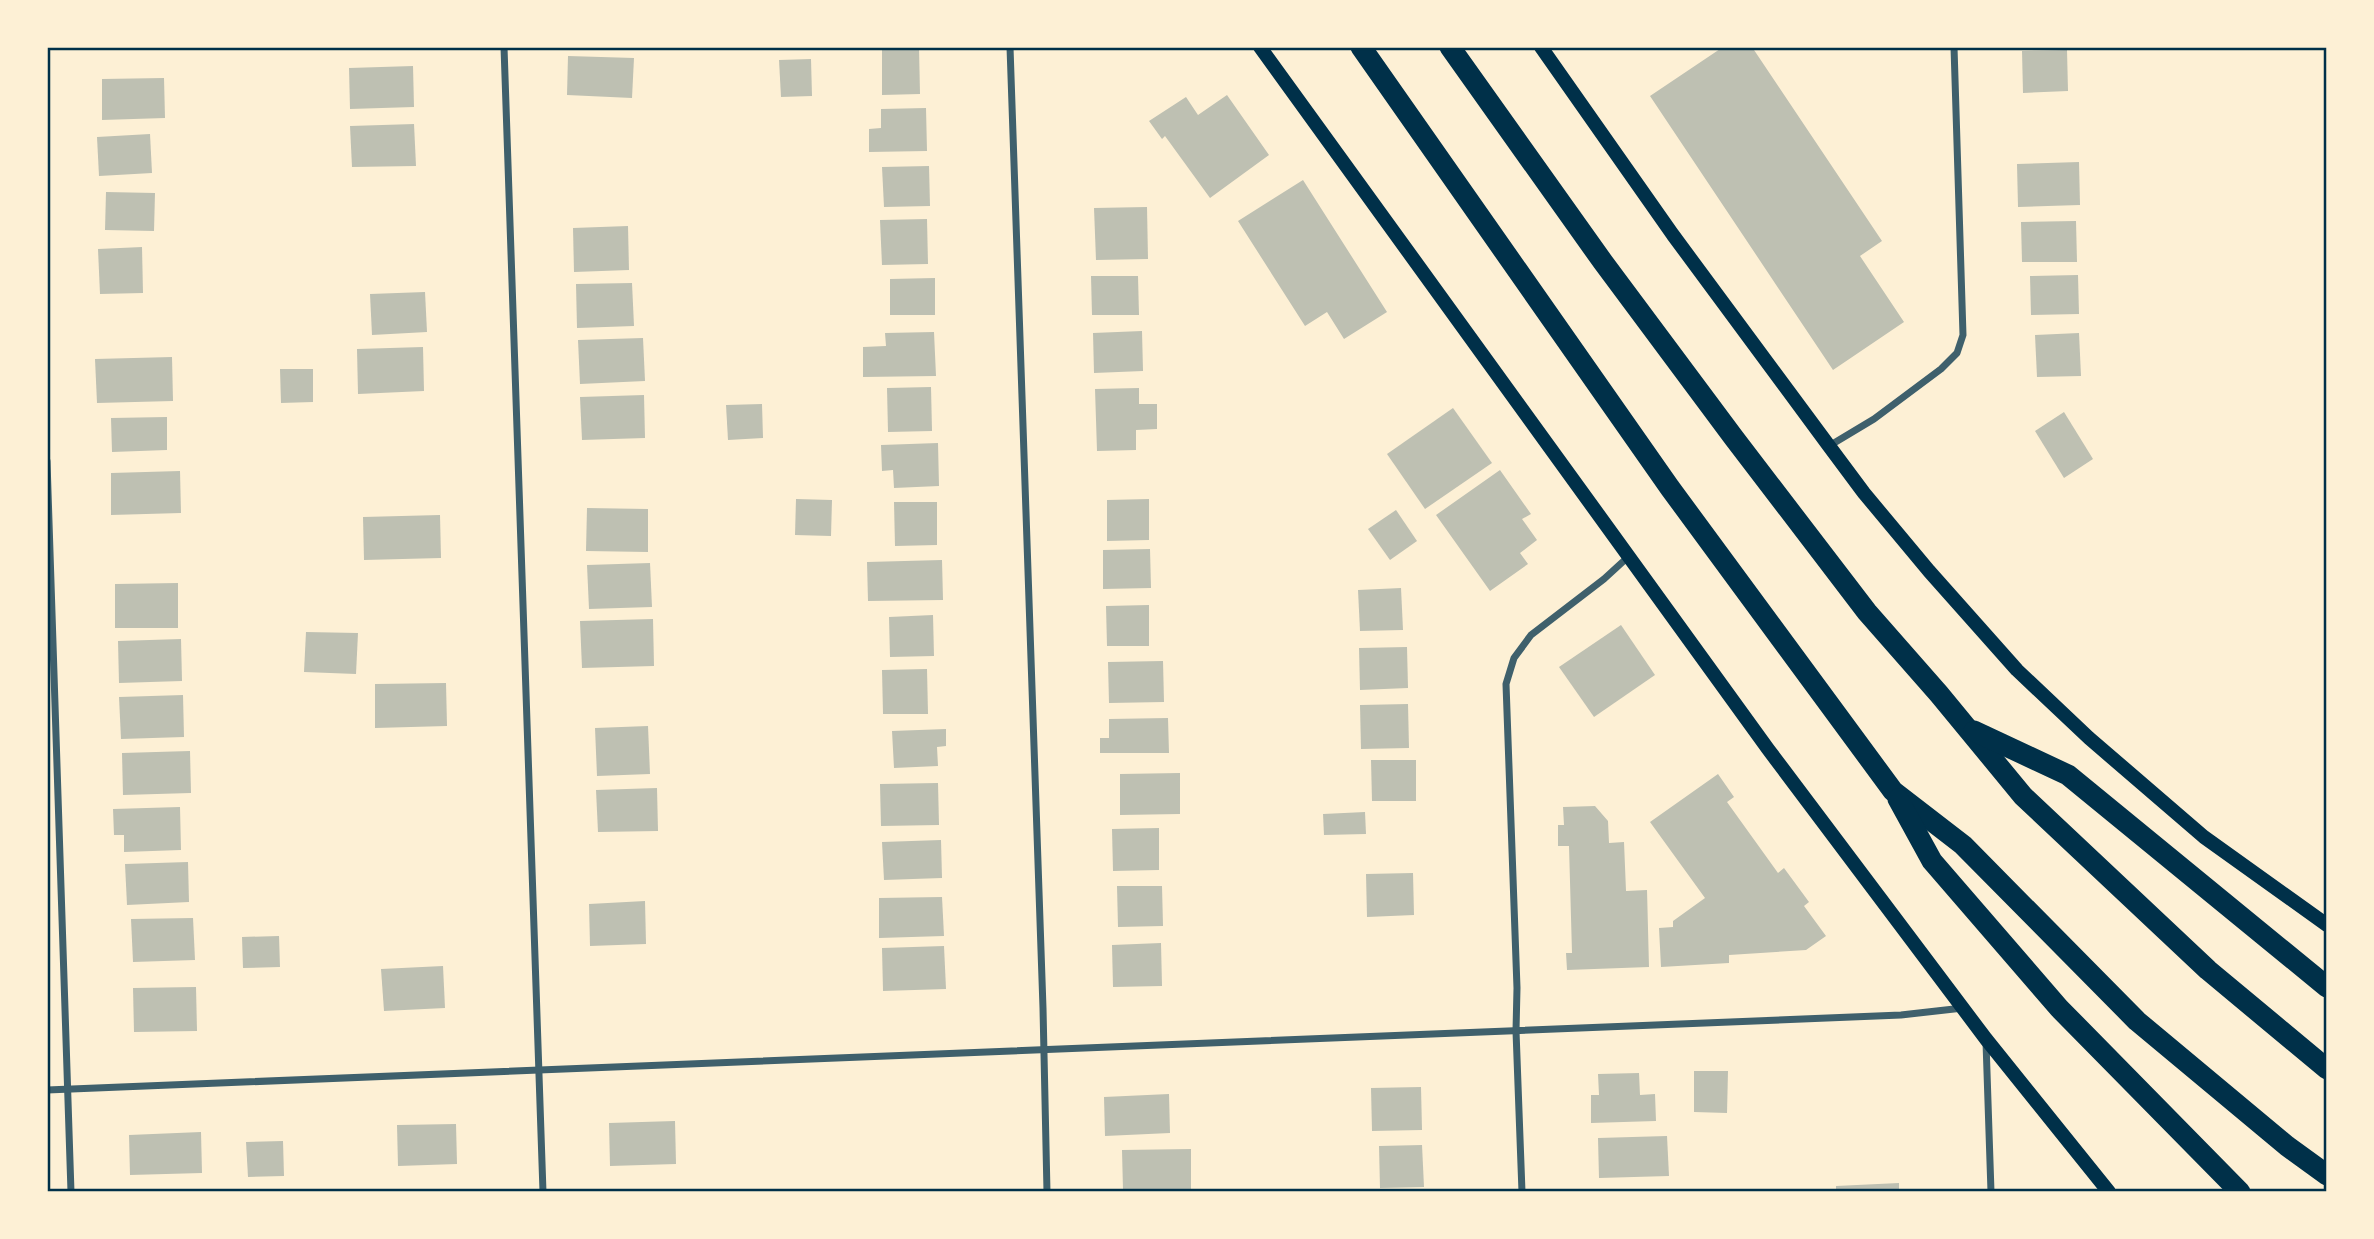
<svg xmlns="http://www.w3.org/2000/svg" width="2374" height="1239" font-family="Karla,sans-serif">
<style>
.building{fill:#bec0b2}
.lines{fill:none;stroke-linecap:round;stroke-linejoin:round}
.minor{stroke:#3f606c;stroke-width:7}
.secondary{stroke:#003049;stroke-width:14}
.motorway{stroke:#003049;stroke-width:21}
.neatline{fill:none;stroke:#003049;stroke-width:2.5}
</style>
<rect width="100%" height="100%" fill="#fdf0d5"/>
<g class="building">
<path d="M 919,47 L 920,94 L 882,95 L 882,48 Z"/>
<path d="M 1723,47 L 1752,47 L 1882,241 L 1860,256 L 1904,322 L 1833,370 L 1650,96 Z"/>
<path d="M 2067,50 L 2068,91 L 2023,93 L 2022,51 Z"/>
<path d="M 568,56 L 634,58 L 632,98 L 567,95 Z"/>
<path d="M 811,59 L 812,96 L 781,97 L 779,60 Z"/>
<path d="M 413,66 L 414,107 L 350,109 L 349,68 Z"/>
<path d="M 164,78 L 165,118 L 102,120 L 102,79 Z"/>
<path d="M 1227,95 L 1269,155 L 1210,198 L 1165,136 L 1162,139 L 1149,121 L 1186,97 L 1198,115 Z"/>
<path d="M 926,108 L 927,151 L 869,152 L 869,129 L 881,128 L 881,109 Z"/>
<path d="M 414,124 L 416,166 L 352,167 L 350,126 Z"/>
<path d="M 150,134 L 152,173 L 99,176 L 97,137 Z"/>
<path d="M 2079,162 L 2080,205 L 2018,207 L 2017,164 Z"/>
<path d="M 929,166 L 930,206 L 884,207 L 882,167 Z"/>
<path d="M 1303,180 L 1387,312 L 1344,339 L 1327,312 L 1305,326 L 1238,221 Z"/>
<path d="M 106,192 L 155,193 L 154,231 L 105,230 Z"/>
<path d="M 1147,207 L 1148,259 L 1096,260 L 1094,208 Z"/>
<path d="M 927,219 L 928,264 L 882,265 L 880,220 Z"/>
<path d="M 2076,221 L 2077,262 L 2022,262 L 2021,222 Z"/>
<path d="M 628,226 L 629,270 L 574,272 L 573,228 Z"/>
<path d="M 142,247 L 143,293 L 100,294 L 98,249 Z"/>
<path d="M 2078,275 L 2079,314 L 2031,315 L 2030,276 Z"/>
<path d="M 1091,276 L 1138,276 L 1139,315 L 1092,315 Z"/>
<path d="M 935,278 L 935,315 L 890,315 L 890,279 Z"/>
<path d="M 632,283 L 634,326 L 577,328 L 576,284 Z"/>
<path d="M 425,292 L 427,332 L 372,335 L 370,294 Z"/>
<path d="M 1142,331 L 1143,371 L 1094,373 L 1093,333 Z"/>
<path d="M 934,332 L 936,376 L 863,377 L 863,347 L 886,346 L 885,333 Z"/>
<path d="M 2079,333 L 2081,376 L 2037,377 L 2035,335 Z"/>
<path d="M 643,338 L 645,381 L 580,384 L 578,340 Z"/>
<path d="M 423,347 L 424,391 L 358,394 L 357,349 Z"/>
<path d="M 172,357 L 173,401 L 97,403 L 95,359 Z"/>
<path d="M 280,369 L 313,369 L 313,402 L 281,403 Z"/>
<path d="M 931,387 L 932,431 L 888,432 L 887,388 Z"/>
<path d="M 1139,388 L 1139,404 L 1157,404 L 1157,429 L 1136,430 L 1136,450 L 1097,451 L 1095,389 Z"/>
<path d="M 644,395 L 645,438 L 582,440 L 580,397 Z"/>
<path d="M 762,404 L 763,438 L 728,440 L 726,405 Z"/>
<path d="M 1453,408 L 1492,463 L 1425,509 L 1387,454 Z"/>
<path d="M 2064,412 L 2093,459 L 2064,478 L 2035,431 Z"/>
<path d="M 167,417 L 167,450 L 112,452 L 111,418 Z"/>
<path d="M 938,443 L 939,486 L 894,488 L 893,470 L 882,471 L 881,445 Z"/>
<path d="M 1500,470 L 1531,514 L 1522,519 L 1537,540 L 1520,553 L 1528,564 L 1490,591 L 1436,515 Z"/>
<path d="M 180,471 L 181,513 L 111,515 L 111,473 Z"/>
<path d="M 796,499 L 832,500 L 831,536 L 795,535 Z"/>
<path d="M 1149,499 L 1149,540 L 1107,541 L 1107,500 Z"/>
<path d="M 894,502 L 937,502 L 937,545 L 895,546 Z"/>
<path d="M 587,508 L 648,509 L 648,552 L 586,551 Z"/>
<path d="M 1396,510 L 1417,541 L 1390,560 L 1368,529 Z"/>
<path d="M 440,515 L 441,558 L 364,560 L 363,517 Z"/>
<path d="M 1150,549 L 1151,588 L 1103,589 L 1103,550 Z"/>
<path d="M 942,560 L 943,600 L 868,601 L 867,562 Z"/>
<path d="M 650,563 L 652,607 L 589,609 L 587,565 Z"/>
<path d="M 178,583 L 178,628 L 115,628 L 115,584 Z"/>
<path d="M 1401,588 L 1403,630 L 1360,631 L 1358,590 Z"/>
<path d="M 1149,605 L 1149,646 L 1107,646 L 1106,606 Z"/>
<path d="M 933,615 L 934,656 L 890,657 L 889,617 Z"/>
<path d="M 653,619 L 654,666 L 582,668 L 580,621 Z"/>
<path d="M 1621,625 L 1655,675 L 1594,717 L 1559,667 Z"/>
<path d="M 306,632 L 358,633 L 356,674 L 304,672 Z"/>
<path d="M 181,639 L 182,681 L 119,683 L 118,641 Z"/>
<path d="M 1407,647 L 1408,688 L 1360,690 L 1359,648 Z"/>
<path d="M 1163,661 L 1164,702 L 1109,703 L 1108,662 Z"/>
<path d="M 927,669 L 928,714 L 883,714 L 882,670 Z"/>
<path d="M 446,683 L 447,726 L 375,728 L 375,684 Z"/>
<path d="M 183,695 L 184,737 L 121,739 L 119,697 Z"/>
<path d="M 1408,704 L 1409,748 L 1361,749 L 1360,705 Z"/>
<path d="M 1168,718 L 1169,753 L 1100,753 L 1100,738 L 1109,738 L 1109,719 Z"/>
<path d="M 648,726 L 650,774 L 597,776 L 595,728 Z"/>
<path d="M 946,729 L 946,746 L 937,747 L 938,766 L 894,768 L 892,731 Z"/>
<path d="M 190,751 L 191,793 L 123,795 L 122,753 Z"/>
<path d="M 1371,760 L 1416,760 L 1416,801 L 1372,801 Z"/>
<path d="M 1180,773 L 1180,814 L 1120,815 L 1120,774 Z"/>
<path d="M 1718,774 L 1734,797 L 1727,802 L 1778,873 L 1784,868 L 1809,902 L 1804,906 L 1826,936 L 1806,950 L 1729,955 L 1729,963 L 1661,967 L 1659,928 L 1673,927 L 1673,921 L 1705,898 L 1650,822 Z"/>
<path d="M 938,783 L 939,825 L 881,826 L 880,784 Z"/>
<path d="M 657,788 L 658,831 L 598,832 L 596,790 Z"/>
<path d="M 1595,806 L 1608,821 L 1609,843 L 1624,842 L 1626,891 L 1647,890 L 1649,967 L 1567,970 L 1566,953 L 1572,953 L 1569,846 L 1558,846 L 1558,825 L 1564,825 L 1563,807 Z"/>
<path d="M 180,807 L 181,850 L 124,852 L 124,835 L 114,835 L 113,809 Z"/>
<path d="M 1365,812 L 1366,834 L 1324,835 L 1323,814 Z"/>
<path d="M 1159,828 L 1159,870 L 1113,871 L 1112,829 Z"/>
<path d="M 941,840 L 942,878 L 884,880 L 882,842 Z"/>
<path d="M 188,862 L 189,902 L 127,905 L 125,864 Z"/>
<path d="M 1413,873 L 1414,915 L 1367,917 L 1366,874 Z"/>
<path d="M 1117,886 L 1162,886 L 1163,926 L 1118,927 Z"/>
<path d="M 942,897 L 944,936 L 879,938 L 879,898 Z"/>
<path d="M 645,901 L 646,944 L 590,946 L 589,904 Z"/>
<path d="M 193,918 L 195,960 L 133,962 L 131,919 Z"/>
<path d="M 279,936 L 280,967 L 243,968 L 242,937 Z"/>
<path d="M 1161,943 L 1162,986 L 1113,987 L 1112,945 Z"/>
<path d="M 944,946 L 946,989 L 883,991 L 882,948 Z"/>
<path d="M 443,966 L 445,1008 L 384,1011 L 381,969 Z"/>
<path d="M 196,987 L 197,1031 L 134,1032 L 133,988 Z"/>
<path d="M 1694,1071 L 1728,1071 L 1727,1113 L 1694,1112 Z"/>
<path d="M 1639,1073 L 1640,1095 L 1655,1094 L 1656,1121 L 1591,1123 L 1591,1095 L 1599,1095 L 1598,1074 Z"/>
<path d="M 1421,1087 L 1422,1130 L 1372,1131 L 1371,1088 Z"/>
<path d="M 1169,1094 L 1170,1133 L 1105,1136 L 1104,1097 Z"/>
<path d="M 675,1121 L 676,1164 L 610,1166 L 609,1123 Z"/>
<path d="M 456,1124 L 457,1164 L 398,1166 L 397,1125 Z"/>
<path d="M 201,1132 L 202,1173 L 130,1175 L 129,1135 Z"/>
<path d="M 1667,1136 L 1669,1176 L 1599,1178 L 1598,1138 Z"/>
<path d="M 283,1141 L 284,1176 L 248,1177 L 246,1142 Z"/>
<path d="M 1422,1145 L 1424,1187 L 1380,1188 L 1379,1146 Z"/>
<path d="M 1191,1149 L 1191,1189 L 1123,1190 L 1122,1150 Z"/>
<path d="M 1899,1183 L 1899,1192 L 1836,1192 L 1836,1186 Z"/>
</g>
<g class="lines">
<g class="minor">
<path d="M 504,47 L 543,1192"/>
<path d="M 1010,47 L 1043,1008 L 1047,1192"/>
<path d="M 1829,446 L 1874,419 L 1941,369 L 1957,353 L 1963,335 L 1954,47"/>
<path d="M 47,461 L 71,1192"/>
<path d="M 1986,1042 L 1991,1192"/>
<path d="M 47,1090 L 1901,1015 L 1963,1008"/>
<path d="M 1522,1192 L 1516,1031 L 1517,988 L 1506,684 L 1514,658 L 1531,635 L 1604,579 L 1628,557"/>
</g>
<g class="secondary">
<path d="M 1260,47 L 1768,749 L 1986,1039 L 2109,1192"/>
<path d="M 1541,47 L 1673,235 L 1829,446 L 1864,493 L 1929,571 L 2017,670 L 2089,738 L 2204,837 L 2327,925"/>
</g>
<g class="motorway">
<path d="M 1361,47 L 1670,488 L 1893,791 L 1963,845 L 2137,1021 L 2287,1146 L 2327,1175"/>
<path d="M 1450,47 L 1603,262 L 1734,438 L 1867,612 L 1939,694 L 2023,796 L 2208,970 L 2327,1069"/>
<path d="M 1974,731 L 2068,775 L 2327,987"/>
<path d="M 1898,799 L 1932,861 L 2059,1008 L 2240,1192"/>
</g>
</g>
<rect width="2374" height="1239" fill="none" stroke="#fdf0d5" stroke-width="98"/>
<rect x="49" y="49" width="2276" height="1141" class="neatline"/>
</svg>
